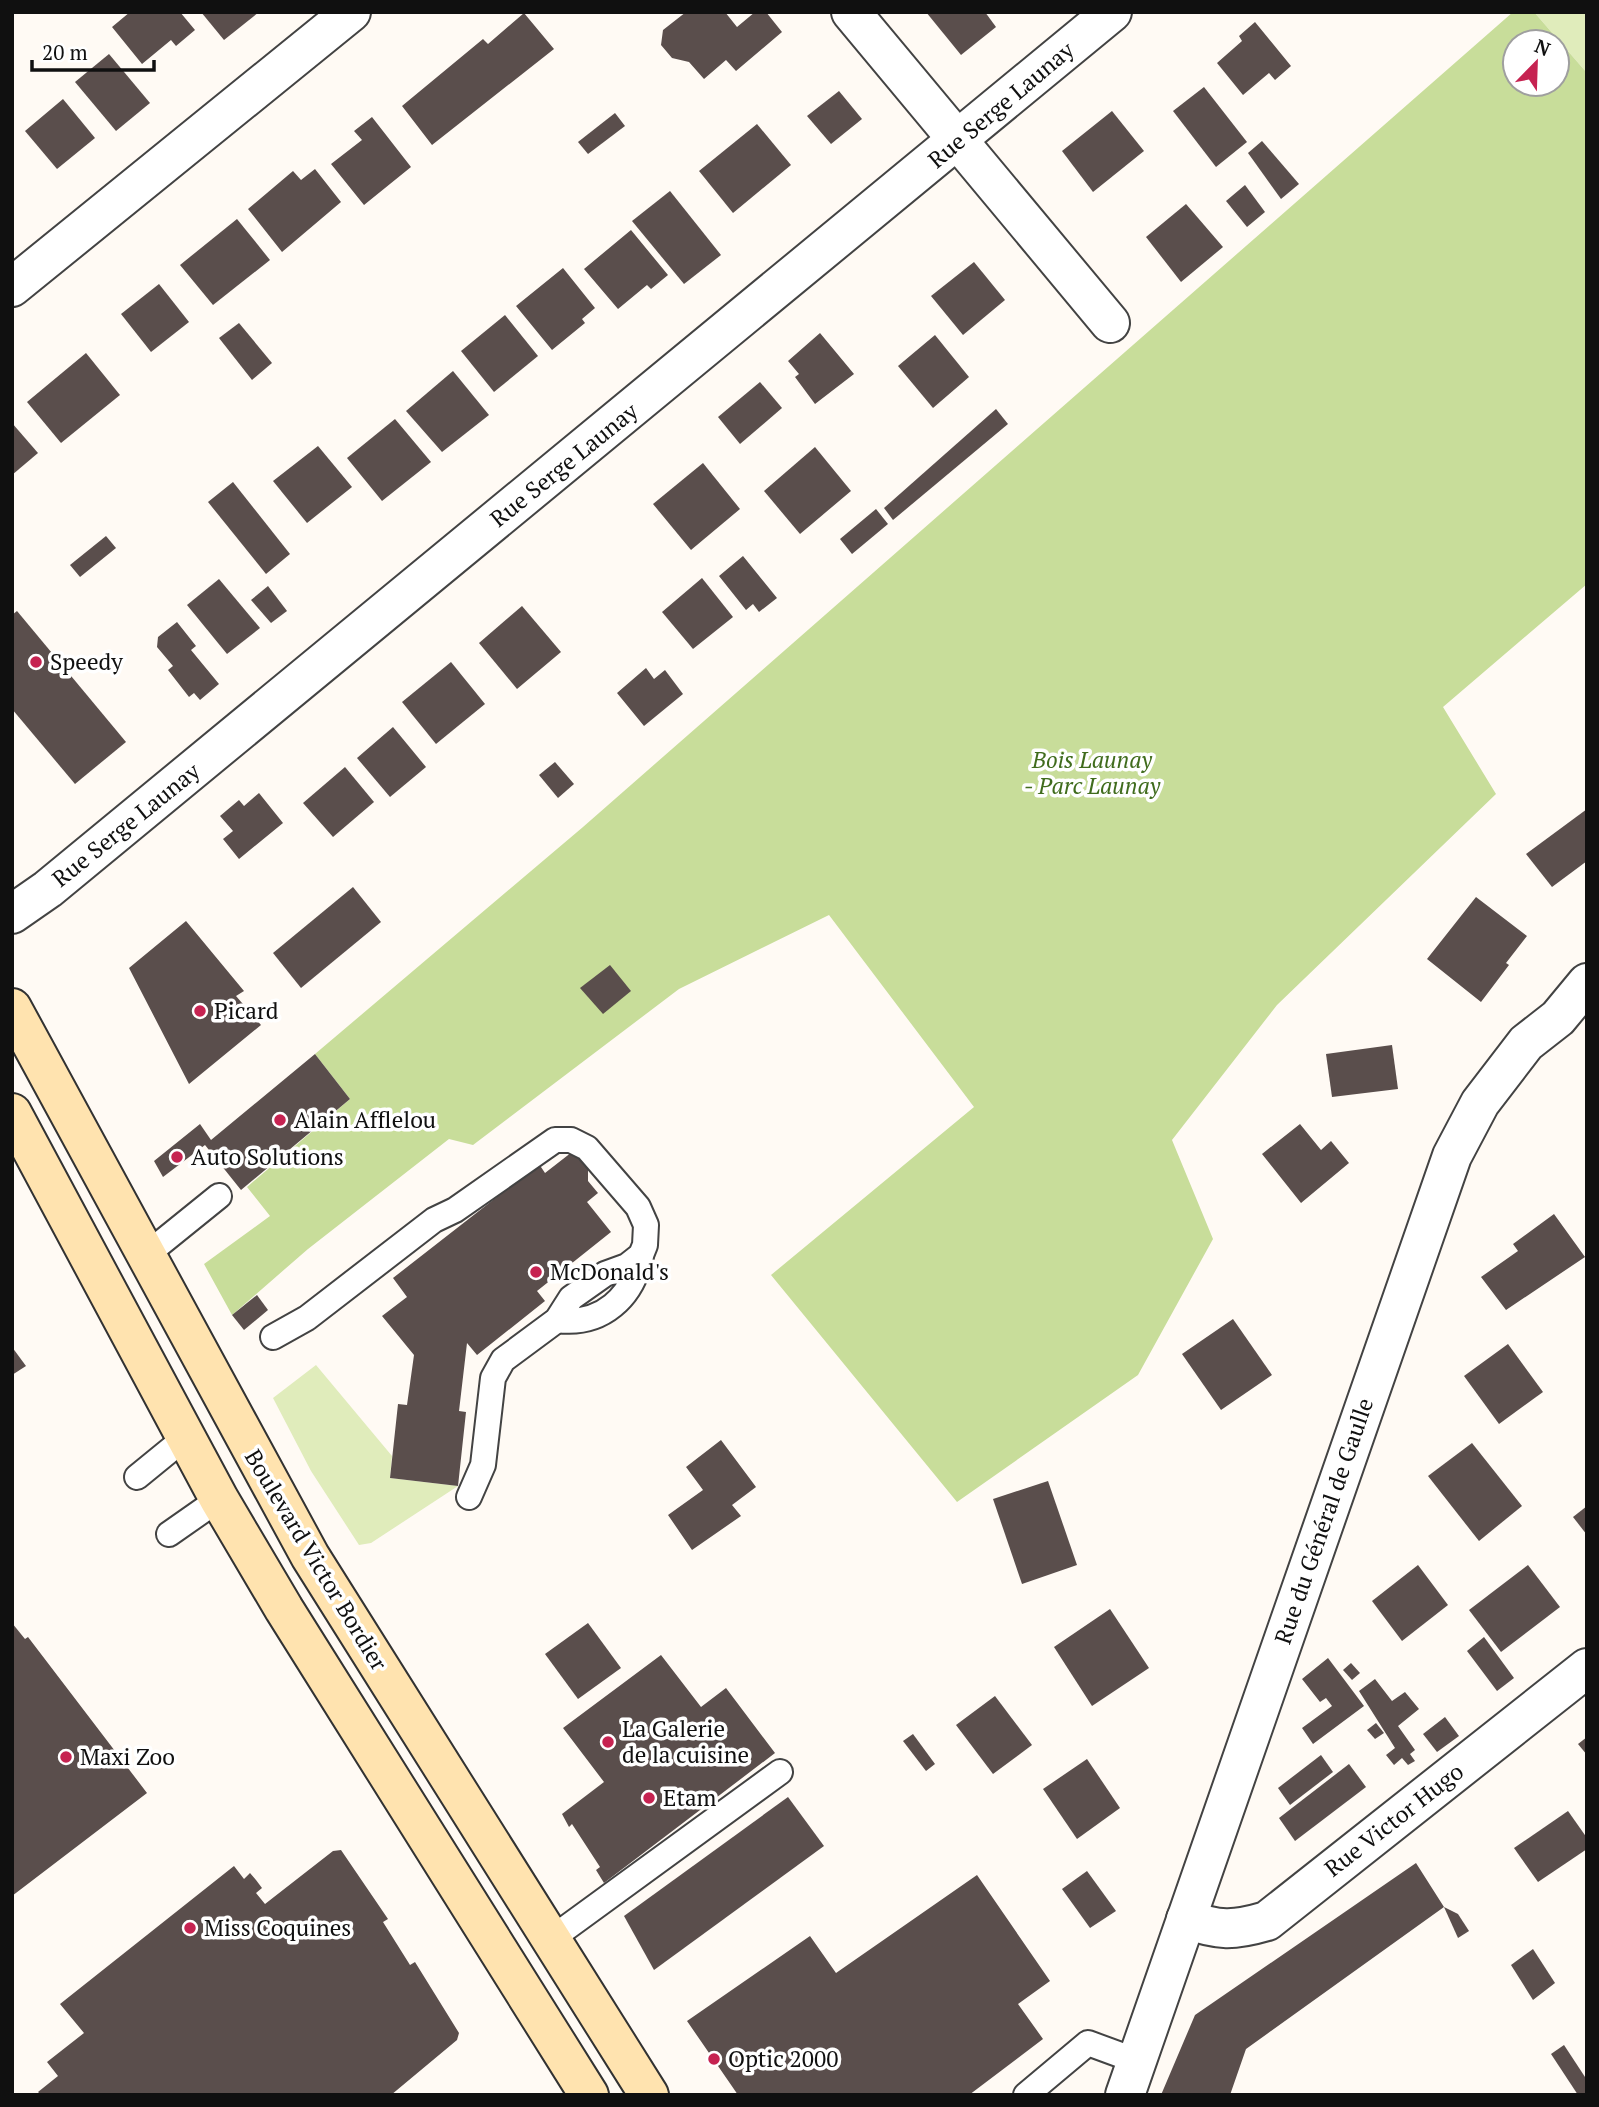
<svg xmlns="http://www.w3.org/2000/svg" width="1599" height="2107" font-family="'PT Serif',serif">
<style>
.green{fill:#e0ecbb}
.forest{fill:#c8dd9a;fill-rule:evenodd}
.building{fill:#5a4e4c}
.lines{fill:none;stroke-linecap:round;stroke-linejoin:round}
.lane-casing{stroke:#434343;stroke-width:28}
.street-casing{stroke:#434343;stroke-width:42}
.secondary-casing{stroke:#323232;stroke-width:42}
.lane{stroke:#fff;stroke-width:24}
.street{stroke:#fff;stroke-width:38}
.secondary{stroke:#ffe3af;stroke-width:38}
.poi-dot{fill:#c62351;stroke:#fff;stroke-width:2.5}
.labels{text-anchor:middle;stroke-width:7;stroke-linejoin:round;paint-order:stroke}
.street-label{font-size:23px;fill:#101010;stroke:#fff}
.poi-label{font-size:23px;fill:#101010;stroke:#fff;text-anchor:start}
.park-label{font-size:23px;font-style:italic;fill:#406c1d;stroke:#fff}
</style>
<rect width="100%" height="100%" fill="#fffaf4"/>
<g class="green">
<path d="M 1534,12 L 1587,12 L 1587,73 Z"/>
<path d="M 316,1365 L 392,1456 L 390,1478 L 458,1486 L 371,1543 L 359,1545 L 311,1471 L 273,1398 Z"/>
</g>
<path class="forest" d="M 1513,12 L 1534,12 L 1587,73 L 1587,584 L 1443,707 L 1496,794 L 1277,1005 L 1172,1140 L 1213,1239 L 1138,1375 L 957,1502 L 771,1275 L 974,1107 L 829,915 L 679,989 L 473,1145 L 449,1139 L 308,1249 L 232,1315 L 204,1264 L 270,1216 L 247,1187 L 350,1099 L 315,1054 L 583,827 ZM 1515,42 L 1557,42 L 1557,84 L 1515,84 Z"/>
<g class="building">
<path d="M 130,12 L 180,12 L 195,30 L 176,46 L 171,40 L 142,64 L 112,27 Z"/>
<path d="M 201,12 L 259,12 L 224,40 Z"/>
<path d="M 686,12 L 725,12 L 737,27 L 755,12 L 766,12 L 782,32 L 736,71 L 726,60 L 704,79 L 689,62 L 672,58 L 661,45 L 663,30 Z"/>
<path d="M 926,12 L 985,12 L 996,27 L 961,55 Z"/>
<path d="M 524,13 L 554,49 L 432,145 L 402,106 L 483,39 L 488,44 Z"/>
<path d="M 1255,22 L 1291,66 L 1275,80 L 1269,73 L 1243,95 L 1217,63 L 1242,41 L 1239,36 Z"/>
<path d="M 109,54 L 150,103 L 116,131 L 75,82 Z"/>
<path d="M 1204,87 L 1247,142 L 1216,167 L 1173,111 Z"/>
<path d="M 839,91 L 862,119 L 831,144 L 807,116 Z"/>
<path d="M 63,99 L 95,138 L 57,169 L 25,131 Z"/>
<path d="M 1112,111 L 1144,151 L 1093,192 L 1062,151 Z"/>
<path d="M 615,113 L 625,126 L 588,154 L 578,142 Z"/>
<path d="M 372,117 L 411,167 L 364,205 L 331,164 L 362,140 L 354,131 Z"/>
<path d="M 757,124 L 791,165 L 733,213 L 699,171 Z"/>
<path d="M 1262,141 L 1299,184 L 1281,199 L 1248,153 Z"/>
<path d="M 315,169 L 341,202 L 282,252 L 248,209 L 293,171 L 301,180 Z"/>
<path d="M 1245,185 L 1265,212 L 1247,227 L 1226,201 Z"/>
<path d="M 670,191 L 721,255 L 684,284 L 632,221 Z"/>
<path d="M 1186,204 L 1223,247 L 1181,282 L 1146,237 Z"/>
<path d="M 237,219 L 270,260 L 213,305 L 180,265 Z"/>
<path d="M 631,230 L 668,275 L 651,289 L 647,285 L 618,309 L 584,269 Z"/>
<path d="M 974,262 L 1005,300 L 963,335 L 931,296 Z"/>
<path d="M 563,268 L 595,308 L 582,319 L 585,323 L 552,350 L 516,306 Z"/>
<path d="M 159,284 L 189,322 L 151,352 L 121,314 Z"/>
<path d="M 505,315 L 538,356 L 494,392 L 461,351 Z"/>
<path d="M 239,323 L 272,363 L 252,380 L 219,338 Z"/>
<path d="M 820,333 L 854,374 L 815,404 L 795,377 L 799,374 L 788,361 Z"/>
<path d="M 935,335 L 969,377 L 933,408 L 898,366 Z"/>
<path d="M 86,353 L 120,395 L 61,443 L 27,402 Z"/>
<path d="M 453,371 L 489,415 L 442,452 L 406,411 Z"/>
<path d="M 760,382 L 782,408 L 740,444 L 718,417 Z"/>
<path d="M 996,409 L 1008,424 L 893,520 L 884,508 Z"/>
<path d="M 395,419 L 431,462 L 382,501 L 347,458 Z"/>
<path d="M 12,423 L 38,453 L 12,475 Z"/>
<path d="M 318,446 L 352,487 L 307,523 L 273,481 Z"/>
<path d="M 815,447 L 851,491 L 800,534 L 764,491 Z"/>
<path d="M 703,463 L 740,509 L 691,550 L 653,504 Z"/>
<path d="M 233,482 L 290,554 L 266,574 L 208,502 Z"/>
<path d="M 876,509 L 888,524 L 852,554 L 840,539 Z"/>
<path d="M 106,536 L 116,548 L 80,577 L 70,565 Z"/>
<path d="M 743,556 L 777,598 L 759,612 L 753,604 L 746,610 L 719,576 Z"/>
<path d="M 702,578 L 733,617 L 693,649 L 662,612 Z"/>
<path d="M 219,579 L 260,628 L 227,654 L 187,605 Z"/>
<path d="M 268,586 L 287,611 L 271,623 L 251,600 Z"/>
<path d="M 522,606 L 561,652 L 517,689 L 479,643 Z"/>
<path d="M 17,611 L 126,742 L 75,784 L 12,709 L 12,615 Z"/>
<path d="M 177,622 L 196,646 L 191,650 L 219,684 L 200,700 L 194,693 L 189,697 L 168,670 L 173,666 L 157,647 L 158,637 Z"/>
<path d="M 451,662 L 485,704 L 436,744 L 402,702 Z"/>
<path d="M 646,668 L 654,679 L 665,670 L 683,694 L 644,726 L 617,693 Z"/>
<path d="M 393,727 L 426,767 L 390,797 L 357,758 Z"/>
<path d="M 555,762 L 574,784 L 558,798 L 539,775 Z"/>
<path d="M 345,767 L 374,802 L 333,837 L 303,803 Z"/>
<path d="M 259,793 L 283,823 L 239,859 L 223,839 L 233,831 L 220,816 L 239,800 L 244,806 Z"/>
<path d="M 1587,809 L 1587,861 L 1552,887 L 1526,854 Z"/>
<path d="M 353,887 L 381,922 L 301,988 L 273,953 Z"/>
<path d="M 1476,897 L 1527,936 L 1506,963 L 1509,965 L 1481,1002 L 1427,959 Z"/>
<path d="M 186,921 L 244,991 L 236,996 L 261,1025 L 189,1084 L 129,968 Z"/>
<path d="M 610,965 L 631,991 L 603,1014 L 580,988 Z"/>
<path d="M 1392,1045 L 1398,1089 L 1332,1097 L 1326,1054 Z"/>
<path d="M 315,1054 L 350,1099 L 241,1190 L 205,1145 L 163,1177 L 154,1161 L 200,1124 L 211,1140 Z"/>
<path d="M 1300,1124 L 1321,1150 L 1331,1141 L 1349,1163 L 1301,1203 L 1262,1154 Z"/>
<path d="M 572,1152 L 588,1166 L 588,1181 L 598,1193 L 587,1202 L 611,1232 L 537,1291 L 545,1301 L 477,1355 L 467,1343 L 459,1411 L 466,1412 L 458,1486 L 390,1478 L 398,1404 L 407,1405 L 414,1355 L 382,1316 L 407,1297 L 393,1278 L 539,1164 L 545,1173 Z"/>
<path d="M 1554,1214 L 1585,1257 L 1506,1310 L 1481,1277 L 1518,1251 L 1513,1244 Z"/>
<path d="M 257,1295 L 268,1310 L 244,1330 L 232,1315 Z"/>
<path d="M 1233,1319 L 1272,1375 L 1221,1410 L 1182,1354 Z"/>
<path d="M 1508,1344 L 1543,1392 L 1499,1424 L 1464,1376 Z"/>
<path d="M 12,1347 L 26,1366 L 12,1375 Z"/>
<path d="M 721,1440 L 756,1487 L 732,1505 L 741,1516 L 692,1550 L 668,1515 L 703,1490 L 686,1467 Z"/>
<path d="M 1472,1443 L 1522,1506 L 1479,1541 L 1428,1476 Z"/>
<path d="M 1048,1481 L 1077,1565 L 1022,1584 L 993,1499 Z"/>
<path d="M 1587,1506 L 1587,1535 L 1573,1517 Z"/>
<path d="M 1418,1565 L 1448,1605 L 1402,1641 L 1372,1601 Z"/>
<path d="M 1528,1565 L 1560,1607 L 1501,1652 L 1469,1610 Z"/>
<path d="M 1110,1609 L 1149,1668 L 1092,1706 L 1054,1647 Z"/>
<path d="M 12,1623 L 25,1639 L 28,1637 L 147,1793 L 12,1896 Z"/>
<path d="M 588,1623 L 621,1668 L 578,1699 L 545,1654 Z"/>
<path d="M 1484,1637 L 1514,1678 L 1497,1691 L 1467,1651 Z"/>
<path d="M 661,1655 L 701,1707 L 726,1688 L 775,1753 L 604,1883 L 596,1870 L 600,1867 L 572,1824 L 569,1827 L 562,1814 L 604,1782 L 563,1728 Z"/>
<path d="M 1328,1658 L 1364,1706 L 1313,1744 L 1302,1728 L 1332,1706 L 1326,1698 L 1320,1702 L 1302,1679 Z"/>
<path d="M 1351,1663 L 1360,1673 L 1352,1680 L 1343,1670 Z"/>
<path d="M 1375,1679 L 1392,1701 L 1405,1692 L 1419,1709 L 1398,1726 L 1415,1750 L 1410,1754 L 1415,1761 L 1408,1765 L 1402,1758 L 1394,1765 L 1386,1755 L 1395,1748 L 1359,1691 Z"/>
<path d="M 995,1696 L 1032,1745 L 993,1774 L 956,1725 Z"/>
<path d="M 1445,1717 L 1459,1736 L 1437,1752 L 1423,1734 Z"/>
<path d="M 1376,1723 L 1384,1733 L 1375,1739 L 1367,1730 Z"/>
<path d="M 913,1734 L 935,1764 L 926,1771 L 903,1741 Z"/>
<path d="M 1587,1737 L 1587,1755 L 1578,1744 Z"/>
<path d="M 1321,1755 L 1333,1772 L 1290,1805 L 1278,1788 Z"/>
<path d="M 1087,1759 L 1120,1808 L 1077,1839 L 1043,1789 Z"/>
<path d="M 1349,1764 L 1366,1787 L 1295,1841 L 1279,1818 Z"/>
<path d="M 788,1797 L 824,1846 L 654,1970 L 624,1916 Z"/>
<path d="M 1568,1811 L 1587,1838 L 1587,1849 L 1538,1882 L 1514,1848 Z"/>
<path d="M 341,1850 L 388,1919 L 383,1922 L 410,1965 L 415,1962 L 459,2033 L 457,2040 L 391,2095 L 41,2095 L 38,2092 L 58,2076 L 47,2062 L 84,2033 L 60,2004 L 234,1866 L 244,1879 L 250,1873 L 256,1880 L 262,1888 L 256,1893 L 265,1904 L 333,1851 Z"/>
<path d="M 1416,1863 L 1444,1907 L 1246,2049 L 1230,2095 L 1161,2095 L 1195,2015 Z"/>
<path d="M 1087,1871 L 1116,1911 L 1090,1928 L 1062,1889 Z"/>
<path d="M 977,1875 L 1050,1981 L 1018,2004 L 1043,2039 L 969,2095 L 738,2095 L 687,2021 L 810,1936 L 836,1973 Z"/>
<path d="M 1444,1907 L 1458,1914 L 1469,1931 L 1458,1938 Z"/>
<path d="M 1533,1949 L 1555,1983 L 1533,2000 L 1511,1965 Z"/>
<path d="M 1564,2045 L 1587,2080 L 1587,2095 L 1578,2095 L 1551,2054 Z"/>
</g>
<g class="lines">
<g class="lane-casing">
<g id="lane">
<path d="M 146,1255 L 219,1196"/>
<path d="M 557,1320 C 602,1326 633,1297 641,1255"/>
<path d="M 273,1337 L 307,1318 L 434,1220 L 455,1210 L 555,1140 L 571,1140 L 587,1148 L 638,1207 L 646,1225 L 645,1245 L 641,1255 L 627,1266 L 605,1274 L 571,1298 L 557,1320 L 503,1360 L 493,1378 L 483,1465 L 469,1497"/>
<path d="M 137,1477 L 186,1437"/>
<path d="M 169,1534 L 219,1499"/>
<path d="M 551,1939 L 780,1772"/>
<path d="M 1026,2095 L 1088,2043 L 1137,2061"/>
</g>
</g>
<g class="street-casing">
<g id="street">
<path d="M 851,12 L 1110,323"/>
<path d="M 12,287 L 351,12"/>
<path d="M 12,914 L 48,889 L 1112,12"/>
<path d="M 1186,1919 C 1219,1931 1233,1931 1267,1921 L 1587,1668"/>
<path d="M 1125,2095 L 1452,1156 L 1480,1103 L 1526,1043 L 1558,1018 L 1587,983"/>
</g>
</g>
<g class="secondary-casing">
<g id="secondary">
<path d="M 12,1008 L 310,1556 L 649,2095"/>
<path d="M 12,1113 L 219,1499 L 284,1609 L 589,2095"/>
</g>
</g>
<use href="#lane" class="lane"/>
<use href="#street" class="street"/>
<use href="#secondary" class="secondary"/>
</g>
<g class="poi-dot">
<circle cx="36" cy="662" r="7"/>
<circle cx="200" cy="1011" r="7"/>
<circle cx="280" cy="1120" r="7"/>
<circle cx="177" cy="1157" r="7"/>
<circle cx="536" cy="1272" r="7"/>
<circle cx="608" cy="1742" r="7"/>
<circle cx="66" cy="1757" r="7"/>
<circle cx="649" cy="1798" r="7"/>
<circle cx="190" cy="1928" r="7"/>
<circle cx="714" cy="2059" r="7"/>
</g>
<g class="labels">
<g class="street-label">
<text transform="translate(1001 105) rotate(-40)" y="8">Rue Serge Launay</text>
<text transform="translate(564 465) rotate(-39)" y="8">Rue Serge Launay</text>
<text transform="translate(126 825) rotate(-39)" y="8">Rue Serge Launay</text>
<text transform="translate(1324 1521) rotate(-71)" y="8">Rue du Général de Gaulle</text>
<text transform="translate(316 1560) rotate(59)" y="8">Boulevard Victor Bordier</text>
<text transform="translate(1394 1820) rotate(-38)" y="8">Rue Victor Hugo</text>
</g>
<g class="poi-label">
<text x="50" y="670">Speedy</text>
<text x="214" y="1019">Picard</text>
<text x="294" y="1128">Alain Afflelou</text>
<text x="191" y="1165">Auto Solutions</text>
<text x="550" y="1280">McDonald's</text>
<text x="622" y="1737">La Galerie<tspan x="622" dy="26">de la cuisine</tspan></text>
<text x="80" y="1765">Maxi Zoo</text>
<text x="663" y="1806">Etam</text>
<text x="204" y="1936">Miss Coquines</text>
<text x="728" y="2067">Optic 2000</text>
</g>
<g class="park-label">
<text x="1092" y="768">Bois Launay<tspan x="1092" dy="26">- Parc Launay</tspan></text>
</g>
</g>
<rect width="1599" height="2107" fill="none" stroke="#101010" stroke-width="28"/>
<g transform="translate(1536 63) rotate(23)"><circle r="33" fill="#ffffff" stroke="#9f9f9f" stroke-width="2"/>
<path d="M0-5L12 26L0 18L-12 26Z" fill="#c62351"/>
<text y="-10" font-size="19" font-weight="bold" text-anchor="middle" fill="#101010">N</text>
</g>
<path d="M32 60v10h122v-10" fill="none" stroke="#101010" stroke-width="3.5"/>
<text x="42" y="60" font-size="21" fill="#101010" stroke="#ffffff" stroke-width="5" paint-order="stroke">20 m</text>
</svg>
